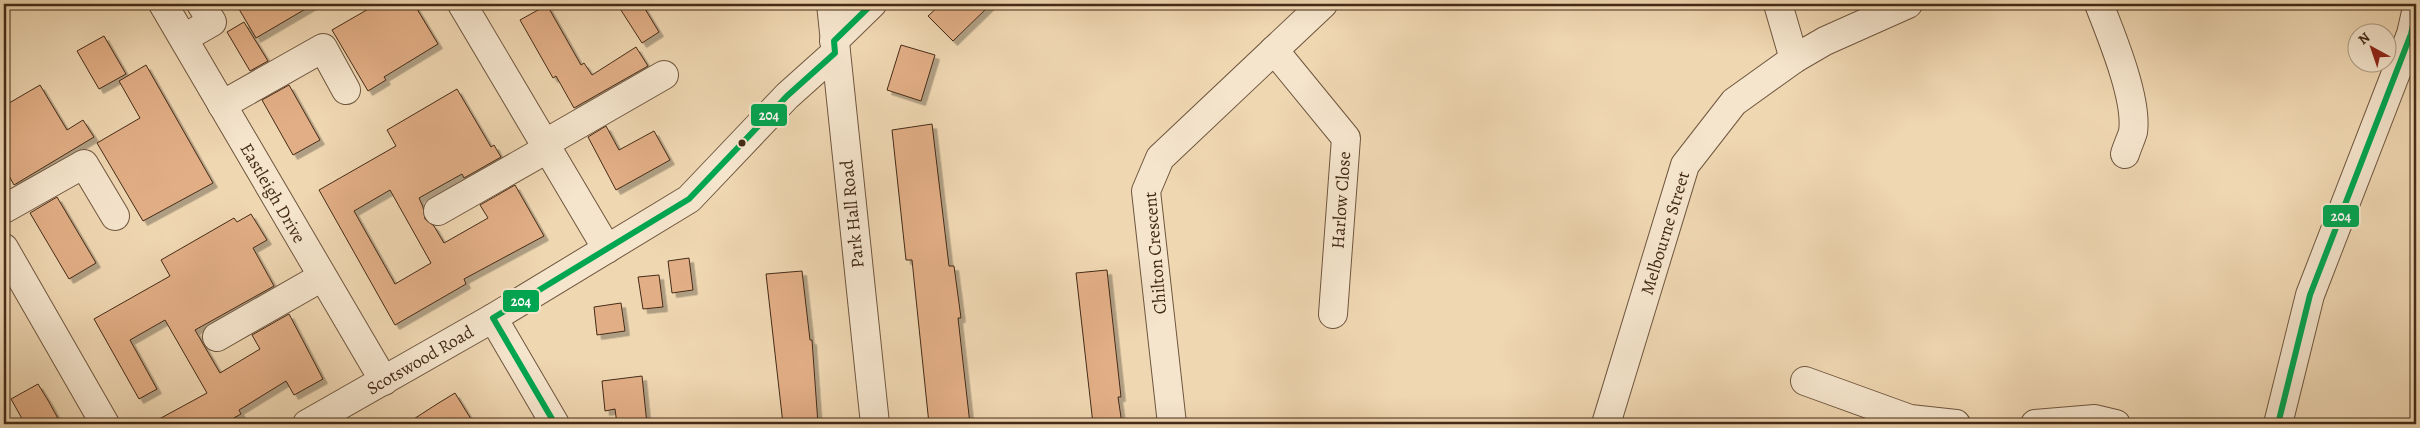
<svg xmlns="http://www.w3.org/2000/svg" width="2420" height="428" font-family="Alegreya,serif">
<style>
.building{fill:#e2ae86;stroke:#442b17;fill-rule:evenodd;filter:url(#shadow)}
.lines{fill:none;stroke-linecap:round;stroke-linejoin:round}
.minor-casing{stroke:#6f563e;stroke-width:30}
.minor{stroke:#f5e5cd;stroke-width:28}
.bus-1-casing{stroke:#f5e5cd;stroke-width:10}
.bus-1{stroke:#00a651;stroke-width:6}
.bus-dot{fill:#442b17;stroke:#f5e5cd;stroke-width:2}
.labels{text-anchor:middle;stroke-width:4;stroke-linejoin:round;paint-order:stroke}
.street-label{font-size:18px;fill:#442b17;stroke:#f5e5cd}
.line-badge{stroke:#f5e5cd;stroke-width:2}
.badge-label{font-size:14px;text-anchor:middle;font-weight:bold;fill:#fff}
</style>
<defs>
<filter id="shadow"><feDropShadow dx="4.5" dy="4.5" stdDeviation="0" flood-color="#0004"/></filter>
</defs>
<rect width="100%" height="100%" fill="#efd7b2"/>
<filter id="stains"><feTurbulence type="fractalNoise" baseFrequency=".004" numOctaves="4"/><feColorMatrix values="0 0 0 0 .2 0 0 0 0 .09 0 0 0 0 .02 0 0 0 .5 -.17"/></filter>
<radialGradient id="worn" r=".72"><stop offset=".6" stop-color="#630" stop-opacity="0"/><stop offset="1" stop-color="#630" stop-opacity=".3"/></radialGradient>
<g class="building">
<path d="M 236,4 L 314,4 L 256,38 Z"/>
<path d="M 377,4 L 414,4 L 438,44 L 384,77 L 386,80 L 368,91 L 332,30 Z"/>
<path d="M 617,4 L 642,4 L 659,32 L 642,43 Z"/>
<path d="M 941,4 L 991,4 L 953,41 L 928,16 Z"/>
<path d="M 547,5 L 581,65 L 584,63 L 592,75 L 636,47 L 648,66 L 574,108 L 556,76 L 553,78 L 520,20 Z"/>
<path d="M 244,22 L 268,61 L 250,71 L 227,32 Z"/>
<path d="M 104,36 L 126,74 L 99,89 L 77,51 Z"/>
<path d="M 901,45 L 935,55 L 921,101 L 887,90 Z"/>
<path d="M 146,65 L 213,183 L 143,221 L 97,143 L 140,118 L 119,81 Z"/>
<path d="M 40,85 L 67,130 L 83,120 L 94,137 L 14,185 L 4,167 L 4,106 Z"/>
<path d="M 289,85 L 320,140 L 293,155 L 262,100 Z"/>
<path d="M 457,89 L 491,147 L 494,145 L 501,157 L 464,178 L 462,174 L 419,198 L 423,207 L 425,219 L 434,226 L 444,243 L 488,218 L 480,205 L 515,185 L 544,236 L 464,279 L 466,284 L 395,325 L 319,190 L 396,146 L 387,130 ZM 390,190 L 431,263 L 395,284 L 354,211 Z"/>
<path d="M 932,124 L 949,266 L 954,266 L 961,318 L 958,318 L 970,424 L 929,424 L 912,260 L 906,260 L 892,130 Z"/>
<path d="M 606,126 L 619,150 L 654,131 L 670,160 L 616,190 L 588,137 Z"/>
<path d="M 57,197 L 96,263 L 69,279 L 30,213 Z"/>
<path d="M 251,214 L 267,240 L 253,248 L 274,286 L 195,330 L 220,373 L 260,349 L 252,335 L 289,314 L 323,379 L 294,395 L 286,381 L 239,410 L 241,414 L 223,424 L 150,424 L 207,393 L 165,320 L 130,340 L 157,389 L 139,399 L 94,319 L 170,276 L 161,260 L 234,218 L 237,222 Z"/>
<path d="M 689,258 L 693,290 L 672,293 L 668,261 Z"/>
<path d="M 1107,270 L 1121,397 L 1118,397 L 1122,424 L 1093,424 L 1076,273 Z"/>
<path d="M 802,271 L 810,340 L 812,340 L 818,424 L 783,424 L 766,274 Z"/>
<path d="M 659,275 L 663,307 L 643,309 L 638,277 Z"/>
<path d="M 621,303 L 625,331 L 597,335 L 594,307 Z"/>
<path d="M 642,376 L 647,424 L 617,424 L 615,409 L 605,411 L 602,381 Z"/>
<path d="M 38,384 L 49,402 L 61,424 L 25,424 L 11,399 Z"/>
<path d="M 455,393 L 474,424 L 406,424 L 437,404 Z"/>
</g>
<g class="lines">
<g class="minor-casing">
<g id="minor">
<path d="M 163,4 L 384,381"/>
<path d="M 462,4 L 607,249"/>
<path d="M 831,4 L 875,424"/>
<path d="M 1778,4 L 1794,59"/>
<path d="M 2099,4 C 2111,35 2138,99 2133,132 C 2131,139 2127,147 2125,154"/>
<path d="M 184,38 L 212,22 L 201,4"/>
<path d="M 834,41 L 872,4"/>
<path d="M 1274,50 L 1346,138 L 1333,314"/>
<path d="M 222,105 L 323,48 L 346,90"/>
<path d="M 544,144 L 664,75"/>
<path d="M 4,209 L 84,164 L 115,216"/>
<path d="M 438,211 L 547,149"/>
<path d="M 4,248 L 105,424"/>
<path d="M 493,318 L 555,424"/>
<path d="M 217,337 L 322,277"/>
<path d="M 1805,381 L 1910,419 L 1956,424"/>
<path d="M 307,424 L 493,318 L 689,199 L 787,96 L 835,53"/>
<path d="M 1172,424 L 1146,191 L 1160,158 L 1323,4"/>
<path d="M 1606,424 L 1685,165 L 1734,102 L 1794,59 L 1825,41 L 1908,4"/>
<path d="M 2035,424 L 2095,419 L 2116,424"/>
<path d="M 2278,424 L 2310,295 L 2411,34 L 2416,12"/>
</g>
</g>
<use href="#minor" class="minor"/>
<g class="bus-1-casing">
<g id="bus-1">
<path d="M 555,424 L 493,318 L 689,199 L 787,96 L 835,53 L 834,41 L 872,4"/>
<path d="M 2278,424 L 2310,295 L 2411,34 L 2416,12"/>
</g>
</g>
<use href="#bus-1" class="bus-1"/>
</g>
<circle class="bus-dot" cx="742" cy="143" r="4.5"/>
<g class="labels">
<g class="street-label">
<text transform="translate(273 193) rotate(60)" y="6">Eastleigh Drive</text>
<text transform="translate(1341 200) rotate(-86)" y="6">Harlow Close</text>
<text transform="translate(852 214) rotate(-96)" y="6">Park Hall Road</text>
<text transform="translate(1665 233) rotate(-73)" y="6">Melbourne Street</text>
<text transform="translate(1155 253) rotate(-95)" y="6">Chilton Crescent</text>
<text transform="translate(420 360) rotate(-30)" y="6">Scotswood Road</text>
</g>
</g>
<g class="line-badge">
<rect x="750" y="103" width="38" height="24" rx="5" fill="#00a651"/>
<rect x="2322" y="204" width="38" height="24" rx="5" fill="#00a651"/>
<rect x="502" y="289" width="38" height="24" rx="5" fill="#00a651"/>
</g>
<g class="badge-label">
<text x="769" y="120">204</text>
<text x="2341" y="221">204</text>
<text x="521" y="306">204</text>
</g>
<rect width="2420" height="428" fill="none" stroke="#efd7b2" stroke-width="20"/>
<rect x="5" y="5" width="2410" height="418" fill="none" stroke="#442b17" stroke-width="2.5"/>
<rect x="10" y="10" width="2400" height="408" fill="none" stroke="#442b17"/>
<g transform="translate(2372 48) rotate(320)"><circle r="24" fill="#f5e5cd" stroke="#ae9b84"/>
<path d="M0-4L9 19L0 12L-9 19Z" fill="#8f2418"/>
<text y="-8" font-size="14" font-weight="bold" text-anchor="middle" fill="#442b17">N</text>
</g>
<rect width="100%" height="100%" filter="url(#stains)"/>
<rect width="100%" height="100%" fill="url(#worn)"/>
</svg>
